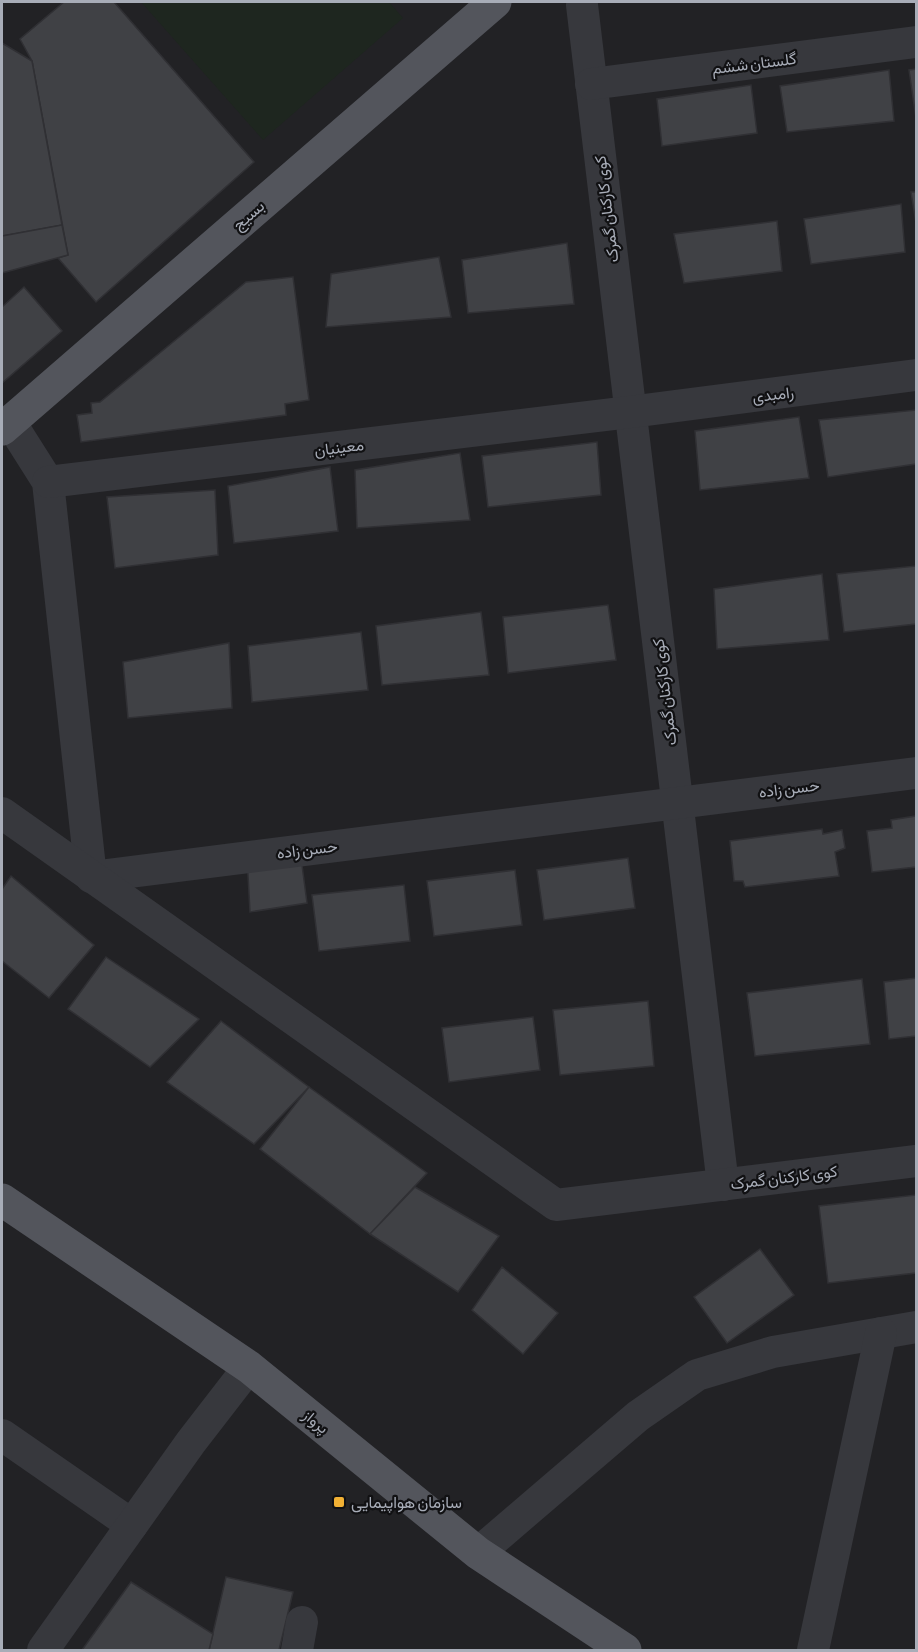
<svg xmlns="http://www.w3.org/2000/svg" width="918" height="1652" font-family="'Asap Condensed',Vazirmatn,sans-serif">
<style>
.built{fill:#222225}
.green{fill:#1e261f}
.building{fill:#404145;stroke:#303034;stroke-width:1.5}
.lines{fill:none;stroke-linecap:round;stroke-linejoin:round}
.minor{stroke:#37383d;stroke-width:32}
.major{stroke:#53555c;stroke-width:33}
.poi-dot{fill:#f2b134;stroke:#111113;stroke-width:2}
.labels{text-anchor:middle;stroke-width:4.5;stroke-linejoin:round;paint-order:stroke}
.street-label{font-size:16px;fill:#a8adb8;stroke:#111113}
.poi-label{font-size:16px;fill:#a8adb8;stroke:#111113;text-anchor:start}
</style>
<rect width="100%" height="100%" fill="#161618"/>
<rect class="built" x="2" y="2" width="914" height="1648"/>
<path class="green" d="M 141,2 L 389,2 L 403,18 L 263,140 Z"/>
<g class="building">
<path d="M 64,2 L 114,2 L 254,162 L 96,302 L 58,258 L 68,255 L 32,61 L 20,39 Z"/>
<path d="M 2,43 L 32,61 L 62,225 L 2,236 Z"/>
<path d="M 916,69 L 916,118 L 909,70 Z"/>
<path d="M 889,70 L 894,121 L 787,132 L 780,86 Z"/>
<path d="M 751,85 L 757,133 L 662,146 L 657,99 Z"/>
<path d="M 911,192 L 916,192 L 916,223 Z"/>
<path d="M 901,204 L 905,252 L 811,264 L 804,219 Z"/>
<path d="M 777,221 L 782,271 L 684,283 L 674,234 Z"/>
<path d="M 62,225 L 68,255 L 2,273 L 2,236 Z"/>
<path d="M 567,243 L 574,304 L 468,313 L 462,260 Z"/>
<path d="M 439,257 L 451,317 L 326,327 L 331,274 Z"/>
<path d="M 293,277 L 309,400 L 285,404 L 286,415 L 81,442 L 77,415 L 92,413 L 91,403 L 100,402 L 246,282 Z"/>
<path d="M 24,287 L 62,331 L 2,383 L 2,307 Z"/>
<path d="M 916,410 L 916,464 L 828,477 L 819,420 Z"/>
<path d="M 799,417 L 809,478 L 700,490 L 695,431 Z"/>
<path d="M 597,442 L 601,495 L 488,507 L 482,456 Z"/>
<path d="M 460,453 L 470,520 L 357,528 L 355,470 Z"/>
<path d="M 330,467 L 338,531 L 234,543 L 228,486 Z"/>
<path d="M 215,490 L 218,555 L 115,568 L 107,497 Z"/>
<path d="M 916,566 L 916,624 L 844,632 L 837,574 Z"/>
<path d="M 822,574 L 829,640 L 717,649 L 714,589 Z"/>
<path d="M 608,605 L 616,660 L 508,673 L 503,617 Z"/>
<path d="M 481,612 L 489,675 L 382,685 L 376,626 Z"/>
<path d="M 361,632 L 368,690 L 252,702 L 248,646 Z"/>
<path d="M 229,643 L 232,708 L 128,718 L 123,662 Z"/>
<path d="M 916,816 L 916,867 L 872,872 L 867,831 L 892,828 L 891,820 Z"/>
<path d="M 822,829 L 823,834 L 842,830 L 845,848 L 835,852 L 839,876 L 745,887 L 743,881 L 734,881 L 730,841 Z"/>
<path d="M 300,850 L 307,903 L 250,912 L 247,857 Z"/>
<path d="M 628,858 L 635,908 L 544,920 L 537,870 Z"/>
<path d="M 515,870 L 522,925 L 434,936 L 427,881 Z"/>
<path d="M 11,876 L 94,945 L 49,998 L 2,961 L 2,889 Z"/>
<path d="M 404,885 L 410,941 L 319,951 L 312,895 Z"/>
<path d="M 106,957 L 199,1019 L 150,1067 L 68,1009 Z"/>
<path d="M 916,978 L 916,1036 L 889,1039 L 884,982 Z"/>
<path d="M 862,979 L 870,1044 L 755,1056 L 747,993 Z"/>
<path d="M 648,1001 L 654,1066 L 560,1075 L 553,1010 Z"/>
<path d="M 533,1017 L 540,1070 L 449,1082 L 442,1028 Z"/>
<path d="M 221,1021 L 309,1087 L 254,1144 L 167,1082 Z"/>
<path d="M 309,1087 L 427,1173 L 370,1234 L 260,1149 Z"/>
<path d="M 415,1187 L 499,1236 L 458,1292 L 370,1234 Z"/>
<path d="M 916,1195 L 916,1273 L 828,1283 L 819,1206 Z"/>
<path d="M 760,1249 L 794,1295 L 727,1343 L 694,1297 Z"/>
<path d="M 502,1267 L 558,1313 L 523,1354 L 472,1310 Z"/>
<path d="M 226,1577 L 293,1592 L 279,1650 L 209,1650 Z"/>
<path d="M 131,1582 L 213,1634 L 209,1650 L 82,1650 Z"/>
</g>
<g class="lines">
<g class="minor">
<path d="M 582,5 L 723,1185"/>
<path d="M 591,84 L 916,42"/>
<path d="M 10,422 L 48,482 L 91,877 L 916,773"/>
<path d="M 48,482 L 630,412 L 916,375"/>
<path d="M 2,813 L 556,1205 L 916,1161"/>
<path d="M 2,1435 L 132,1525"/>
<path d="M 478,1553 L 638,1416 L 697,1375 L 773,1352 L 916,1327"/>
<path d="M 43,1650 L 191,1442 L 249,1367"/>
<path d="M 297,1650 L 302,1622"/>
<path d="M 813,1650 L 881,1333"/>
</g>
<g class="major">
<path d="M 2,429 L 495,2"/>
<path d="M 2,1200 L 249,1367 L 478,1553 L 625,1650"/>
</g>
</g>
<rect class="poi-dot" x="333" y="1496" width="12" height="12" rx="3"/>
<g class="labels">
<g class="street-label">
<text transform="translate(754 63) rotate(-7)" y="6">گلستان ششم</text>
<text transform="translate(606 209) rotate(-97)" y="6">کوی کارکنان گمرک</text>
<text transform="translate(248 215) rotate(-41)" y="6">بسیج</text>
<text transform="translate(773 394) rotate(-7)" y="6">رامبدی</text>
<text transform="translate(339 447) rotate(-7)" y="6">معینیان</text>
<text transform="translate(664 692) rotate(-97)" y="6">کوی کارکنان گمرک</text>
<text transform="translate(789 788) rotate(-7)" y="6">حسن زاده</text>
<text transform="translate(307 849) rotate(-7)" y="6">حسن زاده</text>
<text transform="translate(784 1177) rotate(-7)" y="6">کوی کارکنان گمرک</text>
<text transform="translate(316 1421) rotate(39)" y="6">پرواز</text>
</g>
<g class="poi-label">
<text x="351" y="1508">سازمان هواپیمایی</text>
</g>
</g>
<rect width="918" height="1652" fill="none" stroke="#a8adb8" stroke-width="6"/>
</svg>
